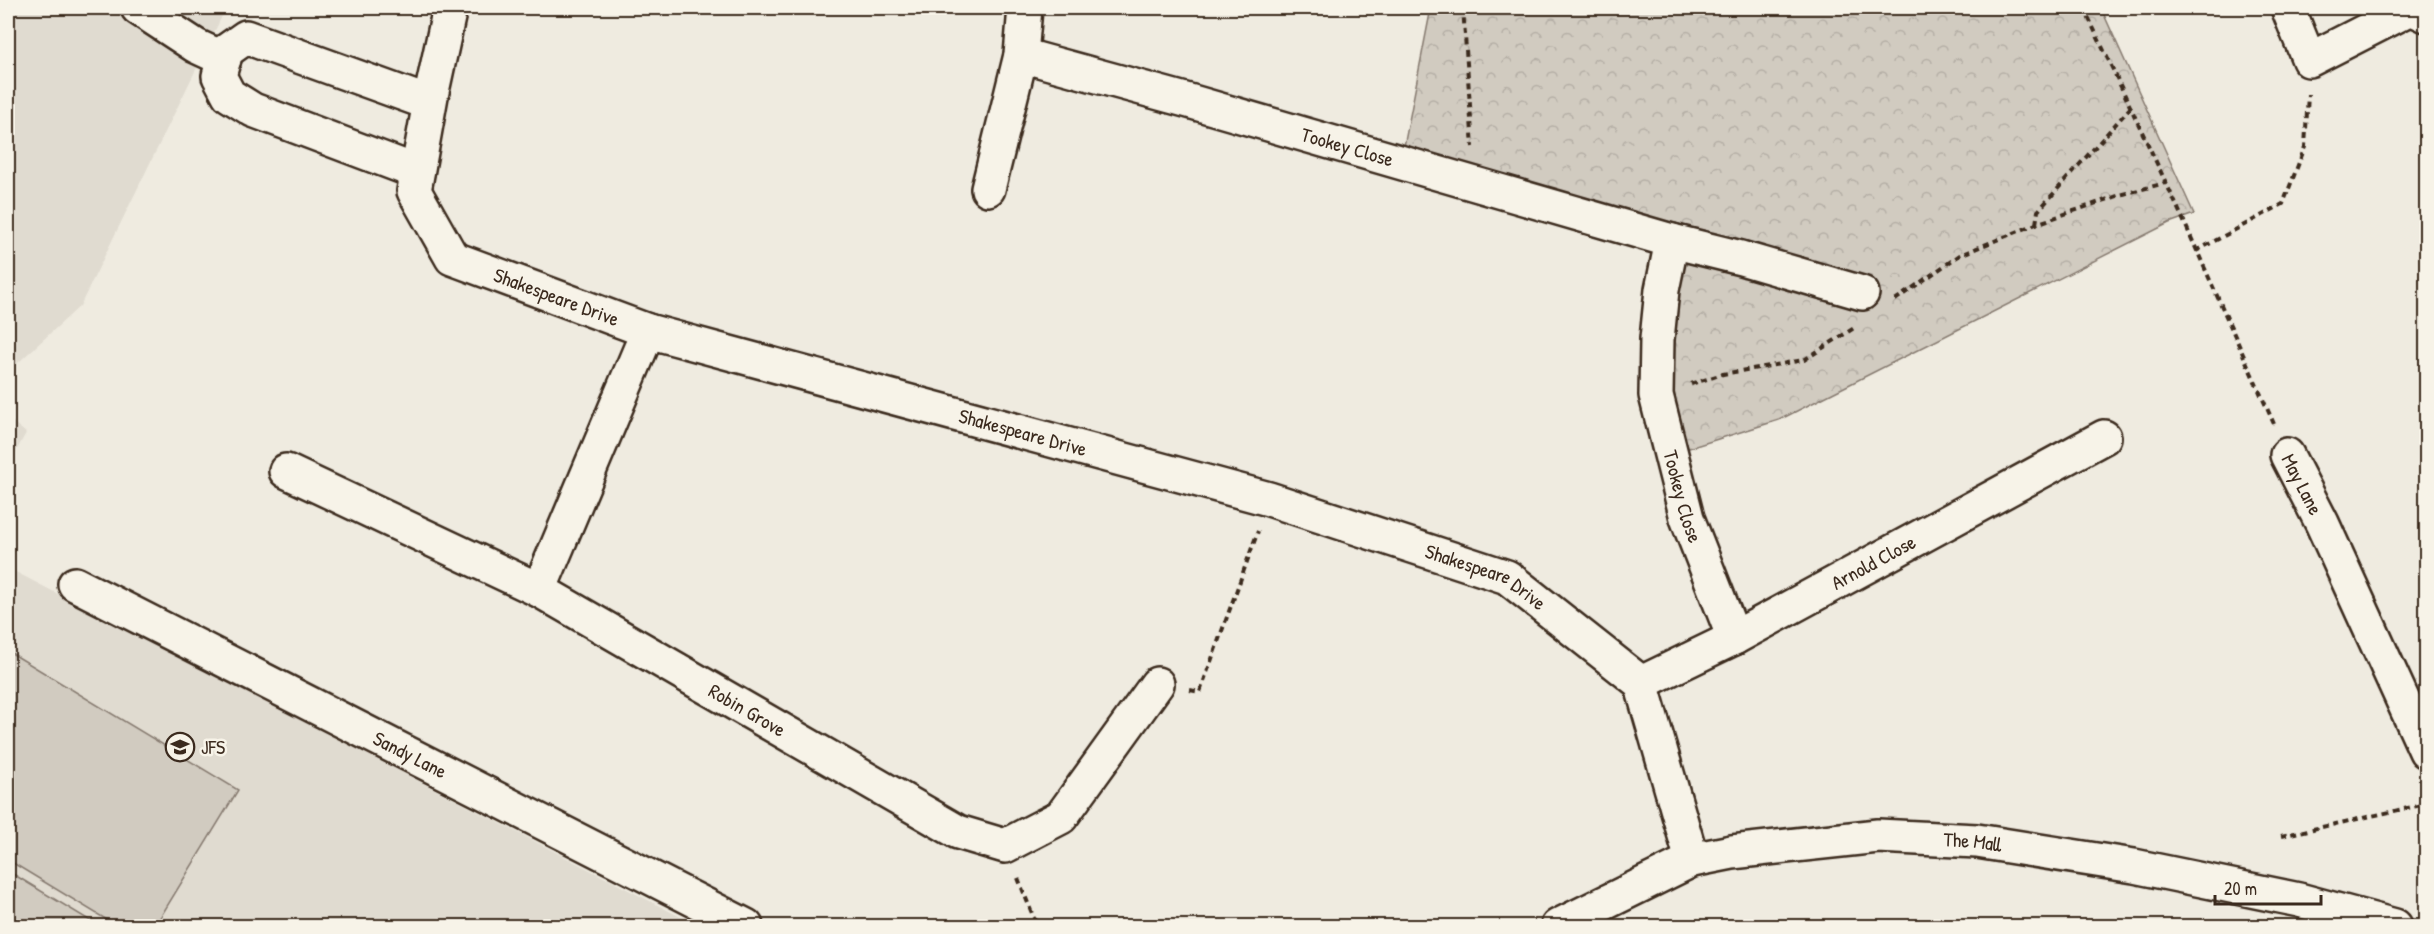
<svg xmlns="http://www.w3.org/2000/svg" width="2434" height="934" font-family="'Patrick Hand',sans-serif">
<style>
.built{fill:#e0dbd0}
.grass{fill:#d1cbc0;stroke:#867a6f;stroke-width:1.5}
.park{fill:url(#park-crowns);stroke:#867a6f;stroke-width:1.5}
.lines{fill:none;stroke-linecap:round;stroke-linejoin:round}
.minor-casing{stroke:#3b2a1e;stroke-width:38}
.path{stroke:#3b2a1e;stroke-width:4;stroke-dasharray:6 4.5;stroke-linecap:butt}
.minor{stroke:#f7f3e8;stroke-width:33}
.labels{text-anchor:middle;stroke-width:5;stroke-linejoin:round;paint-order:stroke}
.street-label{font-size:20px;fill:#3b2a1e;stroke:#f7f3e8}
.poi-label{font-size:20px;fill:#3b2a1e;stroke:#f7f3e8;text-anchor:start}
</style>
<defs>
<pattern id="park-crowns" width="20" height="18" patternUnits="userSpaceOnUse" patternTransform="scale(1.5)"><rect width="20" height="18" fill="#d1cbc0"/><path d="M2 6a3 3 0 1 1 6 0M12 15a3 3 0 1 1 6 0" fill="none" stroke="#b4aea5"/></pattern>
</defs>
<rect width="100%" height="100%" fill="#efebe0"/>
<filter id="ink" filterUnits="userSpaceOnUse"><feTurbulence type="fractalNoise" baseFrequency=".0167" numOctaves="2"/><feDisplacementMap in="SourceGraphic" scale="12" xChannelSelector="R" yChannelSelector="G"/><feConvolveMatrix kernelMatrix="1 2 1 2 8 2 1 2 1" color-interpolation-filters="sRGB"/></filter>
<g filter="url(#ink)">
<g class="built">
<path d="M 8,8 L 226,8 L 80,306 L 8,372 Z"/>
<path d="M 8,418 L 26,433 L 8,466 Z"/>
<path d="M 8,568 L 698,926 L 8,926 Z"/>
</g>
<g class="grass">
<path d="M 8,651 L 238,790 L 155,926 L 117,926 L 8,860 Z"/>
<path d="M 8,871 L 99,926 L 8,926 Z"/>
</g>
<path class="park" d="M 1431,8 L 2101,8 L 2194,214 L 2169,223 L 1779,420 L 1670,454 L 1672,241 L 1401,162 Z"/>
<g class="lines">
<g class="minor-casing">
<g id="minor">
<path d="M 138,8 L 196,46 L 224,59"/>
<path id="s1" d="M 450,8 L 431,96 L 414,191 L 452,258 L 648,331 L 1269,499 L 1507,577 L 1641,683 L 1692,860"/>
<path d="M 2288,8 L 2309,60 L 2411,8 L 2426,15"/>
<path id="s2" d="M 1021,55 L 1189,101 L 1672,241 L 1741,258 L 1862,293"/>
<path d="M 417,172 L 253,110 L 229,95 L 219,76 L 226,51 L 246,37 L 429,103"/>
<path d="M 988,189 L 1021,55 L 1025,8"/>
<path id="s3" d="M 1672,241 L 1662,290 L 1657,339 L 1656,395 L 1687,518 L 1734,638"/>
<path id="s4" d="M 2287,455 L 2322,523 L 2426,751"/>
<path id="s5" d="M 286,471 L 539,590 L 958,832 L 1005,846 L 1061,817 L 1157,684"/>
<path id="s6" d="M 75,584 L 746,926"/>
<path d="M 539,590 L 648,331"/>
<path id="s7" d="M 1641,683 L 1734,638 L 2104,437"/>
<path id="s8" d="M 1558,926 L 1692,860 L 1732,852 L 1878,836 L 1977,841 L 2134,866 L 2299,900 L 2395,926"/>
</g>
</g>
<g class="path">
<path d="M 1463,8 L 1473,147"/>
<path d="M 2084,8 L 2182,217 L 2274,424"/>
<path d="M 2036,224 L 2038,211 L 2130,108"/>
<path d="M 2196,251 L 2283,204 L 2305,147 L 2308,94"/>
<path d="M 1895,300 L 1960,255 L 2036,224 L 2120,195 L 2165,183"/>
<path d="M 1691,384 L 1723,374 L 1804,360 L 1854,328"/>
<path d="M 1190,690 L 1200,692 L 1258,531"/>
<path d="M 2281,836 L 2426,804"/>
<path d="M 1018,878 L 1037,926"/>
</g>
<use href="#minor" class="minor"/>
</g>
</g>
<defs>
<g id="school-ring" transform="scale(1.5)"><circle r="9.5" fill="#f7f3e8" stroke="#3b2a1e" stroke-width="1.5"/><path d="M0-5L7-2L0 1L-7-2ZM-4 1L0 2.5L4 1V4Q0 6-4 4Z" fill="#3b2a1e"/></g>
</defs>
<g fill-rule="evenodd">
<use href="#school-ring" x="180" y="747"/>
</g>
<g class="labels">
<g class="street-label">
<text dy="7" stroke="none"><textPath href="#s2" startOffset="339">Tookey Close</textPath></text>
<text dy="7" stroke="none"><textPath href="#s1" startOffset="375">Shakespeare Drive</textPath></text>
<text dy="7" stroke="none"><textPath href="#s1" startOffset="861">Shakespeare Drive</textPath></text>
<text dy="7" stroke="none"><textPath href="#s4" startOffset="33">May Lane</textPath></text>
<text dy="7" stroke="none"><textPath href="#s3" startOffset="260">Tookey Close</textPath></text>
<text dy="7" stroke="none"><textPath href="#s7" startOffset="262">Arnold Close</textPath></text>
<text dy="7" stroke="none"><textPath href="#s1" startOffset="1347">Shakespeare Drive</textPath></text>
<text dy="7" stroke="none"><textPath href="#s5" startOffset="520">Robin Grove</textPath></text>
<text dy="7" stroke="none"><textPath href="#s6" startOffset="376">Sandy Lane</textPath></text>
<text dy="7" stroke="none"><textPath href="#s8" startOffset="432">The Mall</textPath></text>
</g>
<g class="poi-label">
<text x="201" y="754">JFS</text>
</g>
</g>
<rect width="2434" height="934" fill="none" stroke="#f7f3e8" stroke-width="30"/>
<rect x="15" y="15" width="2404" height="904" fill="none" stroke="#3b2a1e" stroke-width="2" filter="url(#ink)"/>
<path d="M2215 895v9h106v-9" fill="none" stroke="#3b2a1e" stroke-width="3"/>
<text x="2224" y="895" font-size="18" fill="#3b2a1e" stroke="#f7f3e8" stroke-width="4.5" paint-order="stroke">20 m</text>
</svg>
